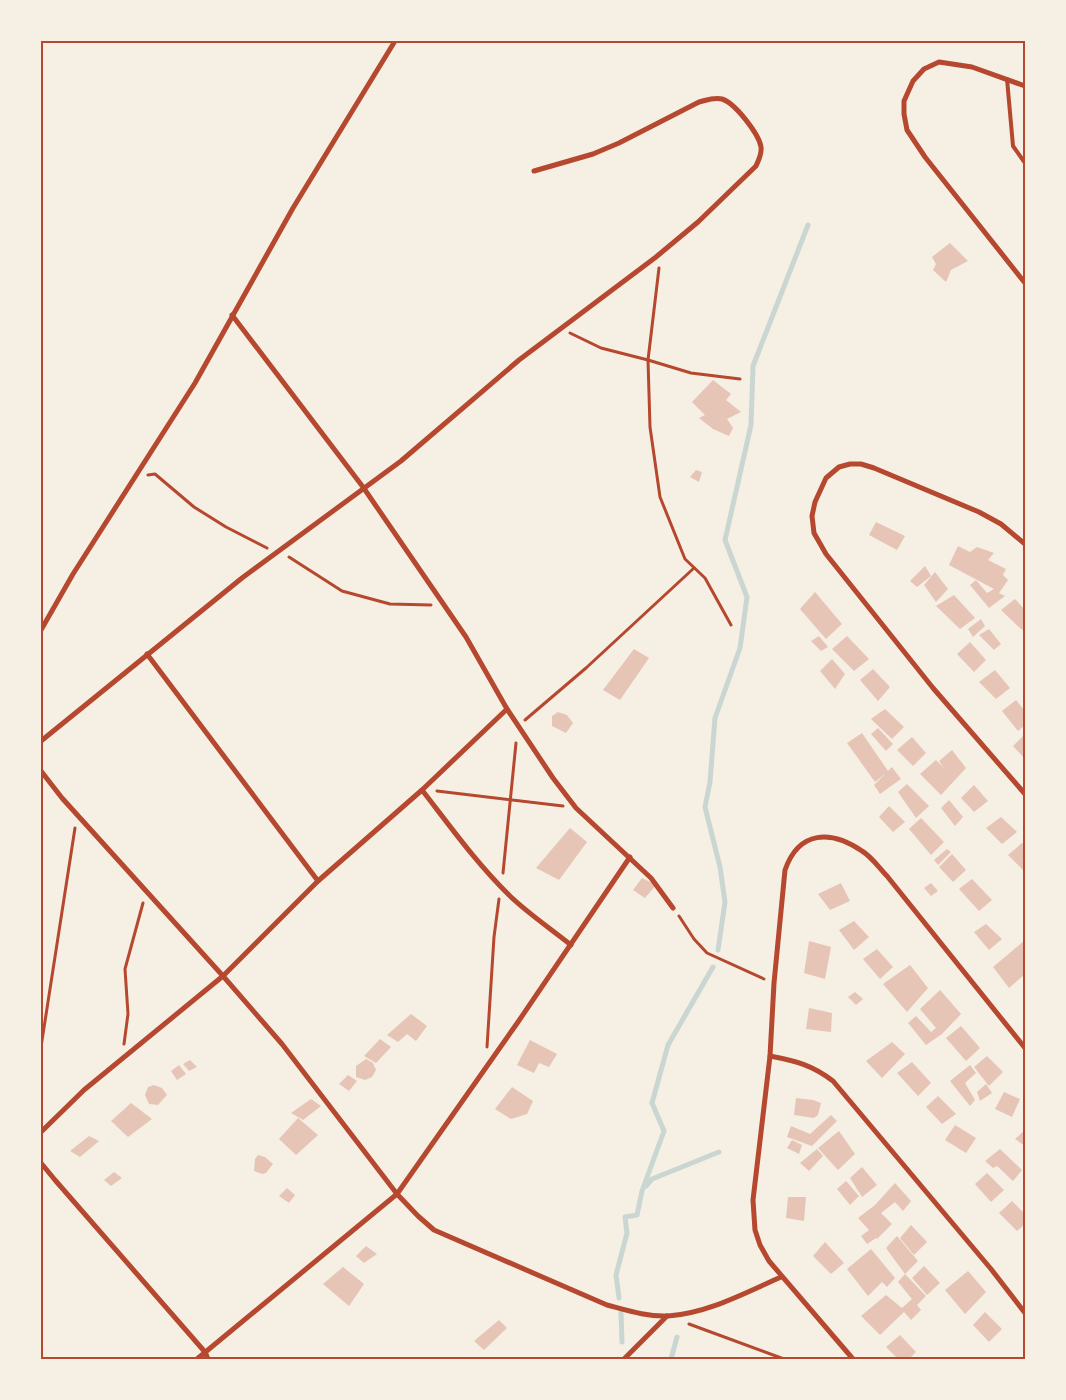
<svg xmlns="http://www.w3.org/2000/svg" width="1066" height="1400" font-family="Jost,sans-serif">
<style>
.lines{fill:none;stroke-linecap:round;stroke-linejoin:round}
.stream{stroke:#c9d6d2;stroke-width:5}
.building{fill:#e6c5b7}
.path{stroke:#b5482f;stroke-width:3}
.service{stroke:#b5482f;stroke-width:4}
.minor{stroke:#b5482f;stroke-width:5}
.neatline{fill:none;stroke:#b5482f;stroke-width:2}
</style>
<rect width="100%" height="100%" fill="#f6efe4"/>
<g class="lines">
<g class="stream">
<path d="M 718,950 L 725,902 L 720,867 L 705,807 L 710,782 L 715,718 L 740,648 L 747,597 L 725,540 L 751,425 L 753,366 L 808,225"/>
<path d="M 646,1186 L 652,1179 L 719,1152"/>
<path d="M 619,1298 L 616,1275 L 627,1233 L 625,1217 L 637,1215 L 642,1191 L 664,1131 L 652,1103 L 668,1045 L 713,967"/>
<path d="M 621,1313 L 622,1342"/>
<path d="M 671,1359 L 677,1337"/>
</g>
</g>
<g class="building">
<path d="M 950,243 L 968,261 L 951,270 L 946,282 L 933,270 L 936,264 L 932,257 Z"/>
<path d="M 713,380 L 731,394 L 726,400 L 741,412 L 727,419 L 733,428 L 729,436 L 713,429 L 699,418 L 705,415 L 692,402 Z"/>
<path d="M 696,470 L 702,472 L 699,482 L 690,477 Z"/>
<path d="M 876,522 L 905,536 L 897,550 L 869,535 Z"/>
<path d="M 958,546 L 970,552 L 977,547 L 994,553 L 988,560 L 1006,569 L 1003,575 L 1008,580 L 999,593 L 1005,596 L 989,608 L 970,585 L 976,580 L 987,593 L 994,589 L 949,565 Z"/>
<path d="M 925,566 L 931,576 L 917,587 L 910,581 Z"/>
<path d="M 935,572 L 948,589 L 936,602 L 924,585 Z"/>
<path d="M 815,592 L 842,624 L 826,639 L 800,609 Z"/>
<path d="M 954,595 L 975,618 L 960,629 L 936,606 Z"/>
<path d="M 1015,599 L 1025,610 L 1025,626 L 1022,630 L 1001,610 Z"/>
<path d="M 981,619 L 985,626 L 973,637 L 968,629 Z"/>
<path d="M 989,629 L 1001,644 L 994,650 L 979,635 Z"/>
<path d="M 819,636 L 828,647 L 821,651 L 811,641 Z"/>
<path d="M 847,636 L 869,659 L 854,671 L 832,649 Z"/>
<path d="M 970,642 L 986,660 L 974,672 L 957,654 Z"/>
<path d="M 634,649 L 649,658 L 620,700 L 603,690 Z"/>
<path d="M 832,659 L 845,674 L 835,689 L 820,671 Z"/>
<path d="M 873,669 L 890,687 L 878,701 L 860,680 Z"/>
<path d="M 995,670 L 1010,688 L 996,699 L 979,682 Z"/>
<path d="M 1016,700 L 1025,711 L 1025,725 L 1018,731 L 1002,711 Z"/>
<path d="M 885,709 L 904,727 L 892,739 L 871,719 Z"/>
<path d="M 558,712 L 567,715 L 573,723 L 566,733 L 552,726 L 552,716 Z"/>
<path d="M 878,728 L 893,744 L 886,751 L 871,734 Z"/>
<path d="M 862,733 L 888,771 L 892,767 L 901,779 L 880,794 L 874,785 L 886,773 L 875,782 L 847,743 Z"/>
<path d="M 1025,734 L 1025,759 L 1013,746 Z"/>
<path d="M 912,737 L 926,753 L 913,766 L 897,750 Z"/>
<path d="M 952,750 L 966,768 L 941,795 L 920,774 L 936,760 L 944,768 L 939,761 Z"/>
<path d="M 907,784 L 929,806 L 916,818 L 898,792 Z"/>
<path d="M 974,785 L 988,801 L 974,812 L 961,798 Z"/>
<path d="M 949,800 L 963,817 L 955,826 L 941,808 Z"/>
<path d="M 889,806 L 905,822 L 893,832 L 879,817 Z"/>
<path d="M 1001,817 L 1017,832 L 1002,844 L 986,828 Z"/>
<path d="M 921,818 L 944,842 L 931,855 L 909,829 Z"/>
<path d="M 570,828 L 587,842 L 559,880 L 536,868 Z"/>
<path d="M 1022,843 L 1025,846 L 1025,869 L 1023,870 L 1008,855 Z"/>
<path d="M 947,849 L 951,852 L 938,865 L 934,860 Z"/>
<path d="M 952,854 L 966,870 L 953,882 L 939,867 Z"/>
<path d="M 642,878 L 656,885 L 645,898 L 633,890 Z"/>
<path d="M 972,879 L 992,900 L 979,911 L 959,889 Z"/>
<path d="M 841,883 L 850,901 L 830,910 L 818,894 Z"/>
<path d="M 931,883 L 938,891 L 931,896 L 924,888 Z"/>
<path d="M 854,921 L 869,937 L 854,950 L 839,930 Z"/>
<path d="M 986,924 L 1002,939 L 989,950 L 974,932 Z"/>
<path d="M 809,941 L 831,947 L 825,979 L 804,973 Z"/>
<path d="M 1024,941 L 1025,974 L 1009,988 L 993,967 Z"/>
<path d="M 877,949 L 893,967 L 880,979 L 863,959 Z"/>
<path d="M 910,965 L 928,988 L 907,1012 L 883,984 Z"/>
<path d="M 940,990 L 961,1014 L 942,1034 L 926,1045 L 908,1023 L 916,1016 L 931,1032 L 936,1028 L 920,1009 Z"/>
<path d="M 855,992 L 863,999 L 856,1005 L 848,997 Z"/>
<path d="M 809,1008 L 832,1013 L 831,1032 L 806,1029 Z"/>
<path d="M 411,1014 L 427,1026 L 416,1041 L 407,1034 L 398,1042 L 387,1035 Z"/>
<path d="M 961,1026 L 980,1048 L 966,1061 L 946,1038 Z"/>
<path d="M 380,1039 L 391,1047 L 376,1063 L 364,1056 Z"/>
<path d="M 530,1040 L 557,1054 L 549,1067 L 539,1063 L 534,1073 L 517,1065 Z"/>
<path d="M 892,1042 L 905,1054 L 882,1078 L 866,1061 Z"/>
<path d="M 987,1056 L 1003,1072 L 989,1086 L 974,1067 Z"/>
<path d="M 366,1059 L 373,1063 L 376,1070 L 372,1077 L 365,1080 L 356,1077 L 356,1066 Z"/>
<path d="M 190,1060 L 197,1067 L 189,1071 L 183,1064 Z"/>
<path d="M 912,1062 L 931,1083 L 918,1096 L 897,1073 Z"/>
<path d="M 179,1065 L 186,1074 L 177,1080 L 171,1071 Z"/>
<path d="M 970,1065 L 976,1073 L 965,1083 L 975,1100 L 970,1106 L 950,1081 Z"/>
<path d="M 348,1075 L 357,1081 L 349,1091 L 339,1084 Z"/>
<path d="M 986,1084 L 992,1093 L 980,1101 L 977,1092 Z"/>
<path d="M 154,1085 L 162,1088 L 167,1095 L 158,1105 L 149,1104 L 145,1095 L 148,1087 Z"/>
<path d="M 512,1087 L 533,1101 L 527,1114 L 511,1119 L 495,1109 Z"/>
<path d="M 1004,1092 L 1020,1099 L 1012,1117 L 995,1109 Z"/>
<path d="M 938,1096 L 956,1114 L 942,1124 L 926,1107 Z"/>
<path d="M 796,1098 L 813,1100 L 821,1103 L 818,1115 L 814,1118 L 794,1115 Z"/>
<path d="M 311,1099 L 321,1106 L 303,1120 L 291,1113 Z"/>
<path d="M 131,1103 L 152,1119 L 128,1137 L 111,1121 Z"/>
<path d="M 831,1115 L 837,1121 L 812,1146 L 787,1137 L 791,1126 L 810,1134 Z"/>
<path d="M 298,1118 L 318,1135 L 296,1155 L 279,1139 Z"/>
<path d="M 955,1125 L 976,1138 L 966,1153 L 945,1140 Z"/>
<path d="M 1025,1130 L 1025,1146 L 1015,1139 Z"/>
<path d="M 839,1131 L 855,1154 L 838,1170 L 818,1148 Z"/>
<path d="M 89,1136 L 99,1141 L 80,1157 L 70,1151 Z"/>
<path d="M 792,1140 L 802,1145 L 799,1154 L 787,1148 Z"/>
<path d="M 817,1149 L 823,1156 L 809,1171 L 800,1163 Z"/>
<path d="M 1000,1149 L 1022,1170 L 1013,1181 L 997,1166 L 993,1168 L 985,1161 Z"/>
<path d="M 258,1155 L 265,1157 L 273,1164 L 266,1173 L 262,1174 L 254,1171 L 255,1159 Z"/>
<path d="M 862,1167 L 877,1185 L 862,1197 L 850,1178 Z"/>
<path d="M 114,1172 L 122,1178 L 111,1186 L 104,1180 Z"/>
<path d="M 987,1173 L 1004,1190 L 991,1202 L 975,1184 Z"/>
<path d="M 846,1181 L 859,1196 L 850,1205 L 837,1189 Z"/>
<path d="M 895,1183 L 911,1201 L 903,1211 L 895,1202 L 881,1213 L 892,1224 L 877,1239 L 876,1238 L 867,1244 L 861,1236 L 869,1230 L 858,1218 L 875,1205 Z"/>
<path d="M 287,1188 L 295,1195 L 289,1203 L 279,1196 Z"/>
<path d="M 788,1197 L 806,1197 L 804,1221 L 786,1218 Z"/>
<path d="M 1012,1201 L 1025,1214 L 1025,1224 L 1017,1231 L 999,1213 Z"/>
<path d="M 911,1225 L 927,1242 L 914,1255 L 900,1238 Z"/>
<path d="M 897,1236 L 918,1261 L 905,1274 L 886,1248 Z"/>
<path d="M 825,1242 L 844,1263 L 831,1274 L 813,1256 Z"/>
<path d="M 366,1246 L 377,1254 L 364,1263 L 356,1256 Z"/>
<path d="M 871,1249 L 895,1278 L 887,1287 L 882,1282 L 868,1296 L 847,1269 Z"/>
<path d="M 924,1266 L 940,1283 L 927,1295 L 912,1278 Z"/>
<path d="M 343,1267 L 364,1284 L 349,1306 L 323,1284 Z"/>
<path d="M 968,1271 L 986,1292 L 965,1314 L 945,1290 Z"/>
<path d="M 905,1274 L 926,1296 L 917,1305 L 921,1310 L 911,1320 L 904,1312 L 880,1335 L 861,1316 L 886,1295 L 902,1308 L 912,1299 L 898,1282 Z"/>
<path d="M 985,1312 L 1002,1329 L 989,1342 L 973,1325 Z"/>
<path d="M 499,1320 L 507,1328 L 484,1350 L 474,1341 Z"/>
<path d="M 900,1335 L 916,1352 L 909,1359 L 898,1359 L 886,1347 Z"/>
</g>
<g class="lines">
<g class="path">
<path d="M 659,268 L 648,360 L 650,427 L 660,497 L 685,559 L 705,578 L 731,625"/>
<path d="M 570,333 L 601,348 L 648,360 L 691,373 L 740,379"/>
<path d="M 148,475 L 155,474 L 194,507 L 226,527 L 267,548"/>
<path d="M 289,557 L 342,591 L 390,604 L 431,605"/>
<path d="M 525,720 L 586,668 L 694,568"/>
<path d="M 437,791 L 563,806"/>
<path d="M 503,873 L 516,743"/>
<path d="M 679,916 L 694,939 L 707,953 L 764,979"/>
<path d="M 124,1044 L 128,1014 L 125,969 L 143,903"/>
<path d="M 41,1047 L 75,828"/>
<path d="M 487,1047 L 494,937 L 499,899"/>
<path d="M 689,1324 L 784,1359"/>
</g>
<path class="service" d="M 1007,79 L 1013,146 L 1025,163"/>
<g class="minor">
<path d="M 1025,86 L 972,67 L 939,62 L 924,69 L 913,81 L 904,101 L 904,114 L 907,130 L 925,157 L 1025,283"/>
<path d="M 232,315 L 363,487 L 466,637 L 507,709 L 553,778 L 576,808 L 651,878 L 673,908"/>
<path d="M 1025,544 L 1001,524 L 979,512 L 874,468 L 861,464 L 850,464 L 839,467 L 826,478 L 815,502 L 812,516 L 814,533 L 826,554 L 933,688 L 1025,794"/>
<path d="M 41,630 L 73,574 L 195,383 L 293,208 L 395,41"/>
<path d="M 147,654 L 318,881"/>
<path d="M 41,741 L 242,578 L 401,461 L 519,360 L 656,257 L 698,222 L 756,166 C 759,159 762,154 761,147 C 759,134 735,103 722,99 C 714,97 707,100 699,102 L 619,143 L 593,154 L 534,171"/>
<path d="M 41,771 L 62,798 L 223,976 L 282,1044 L 397,1194 L 418,1216 L 434,1230 L 607,1305 C 626,1310 647,1317 668,1316 C 708,1313 745,1293 781,1277"/>
<path d="M 422,790 C 450,826 477,864 511,897 C 529,914 551,929 571,945"/>
<path d="M 770,1056 C 796,1061 812,1065 833,1081 L 991,1269 L 1025,1313"/>
<path d="M 41,1132 L 84,1090 L 223,976 L 318,881 L 422,790 L 507,709"/>
<path d="M 41,1163 L 55,1180 L 205,1352 L 208,1359"/>
<path d="M 197,1359 L 397,1194 L 518,1022 L 630,857"/>
<path d="M 624,1359 L 667,1316"/>
<path d="M 853,1359 L 769,1261 L 760,1245 L 755,1230 L 753,1200 L 770,1056 L 774,983 L 785,870 C 799,830 831,830 862,851 C 872,857 879,868 887,876 L 1025,1048"/>
</g>
</g>
<rect width="1066" height="1400" fill="none" stroke="#f6efe4" stroke-width="85"/>
<rect x="42" y="42" width="982" height="1316" class="neatline"/>
</svg>
